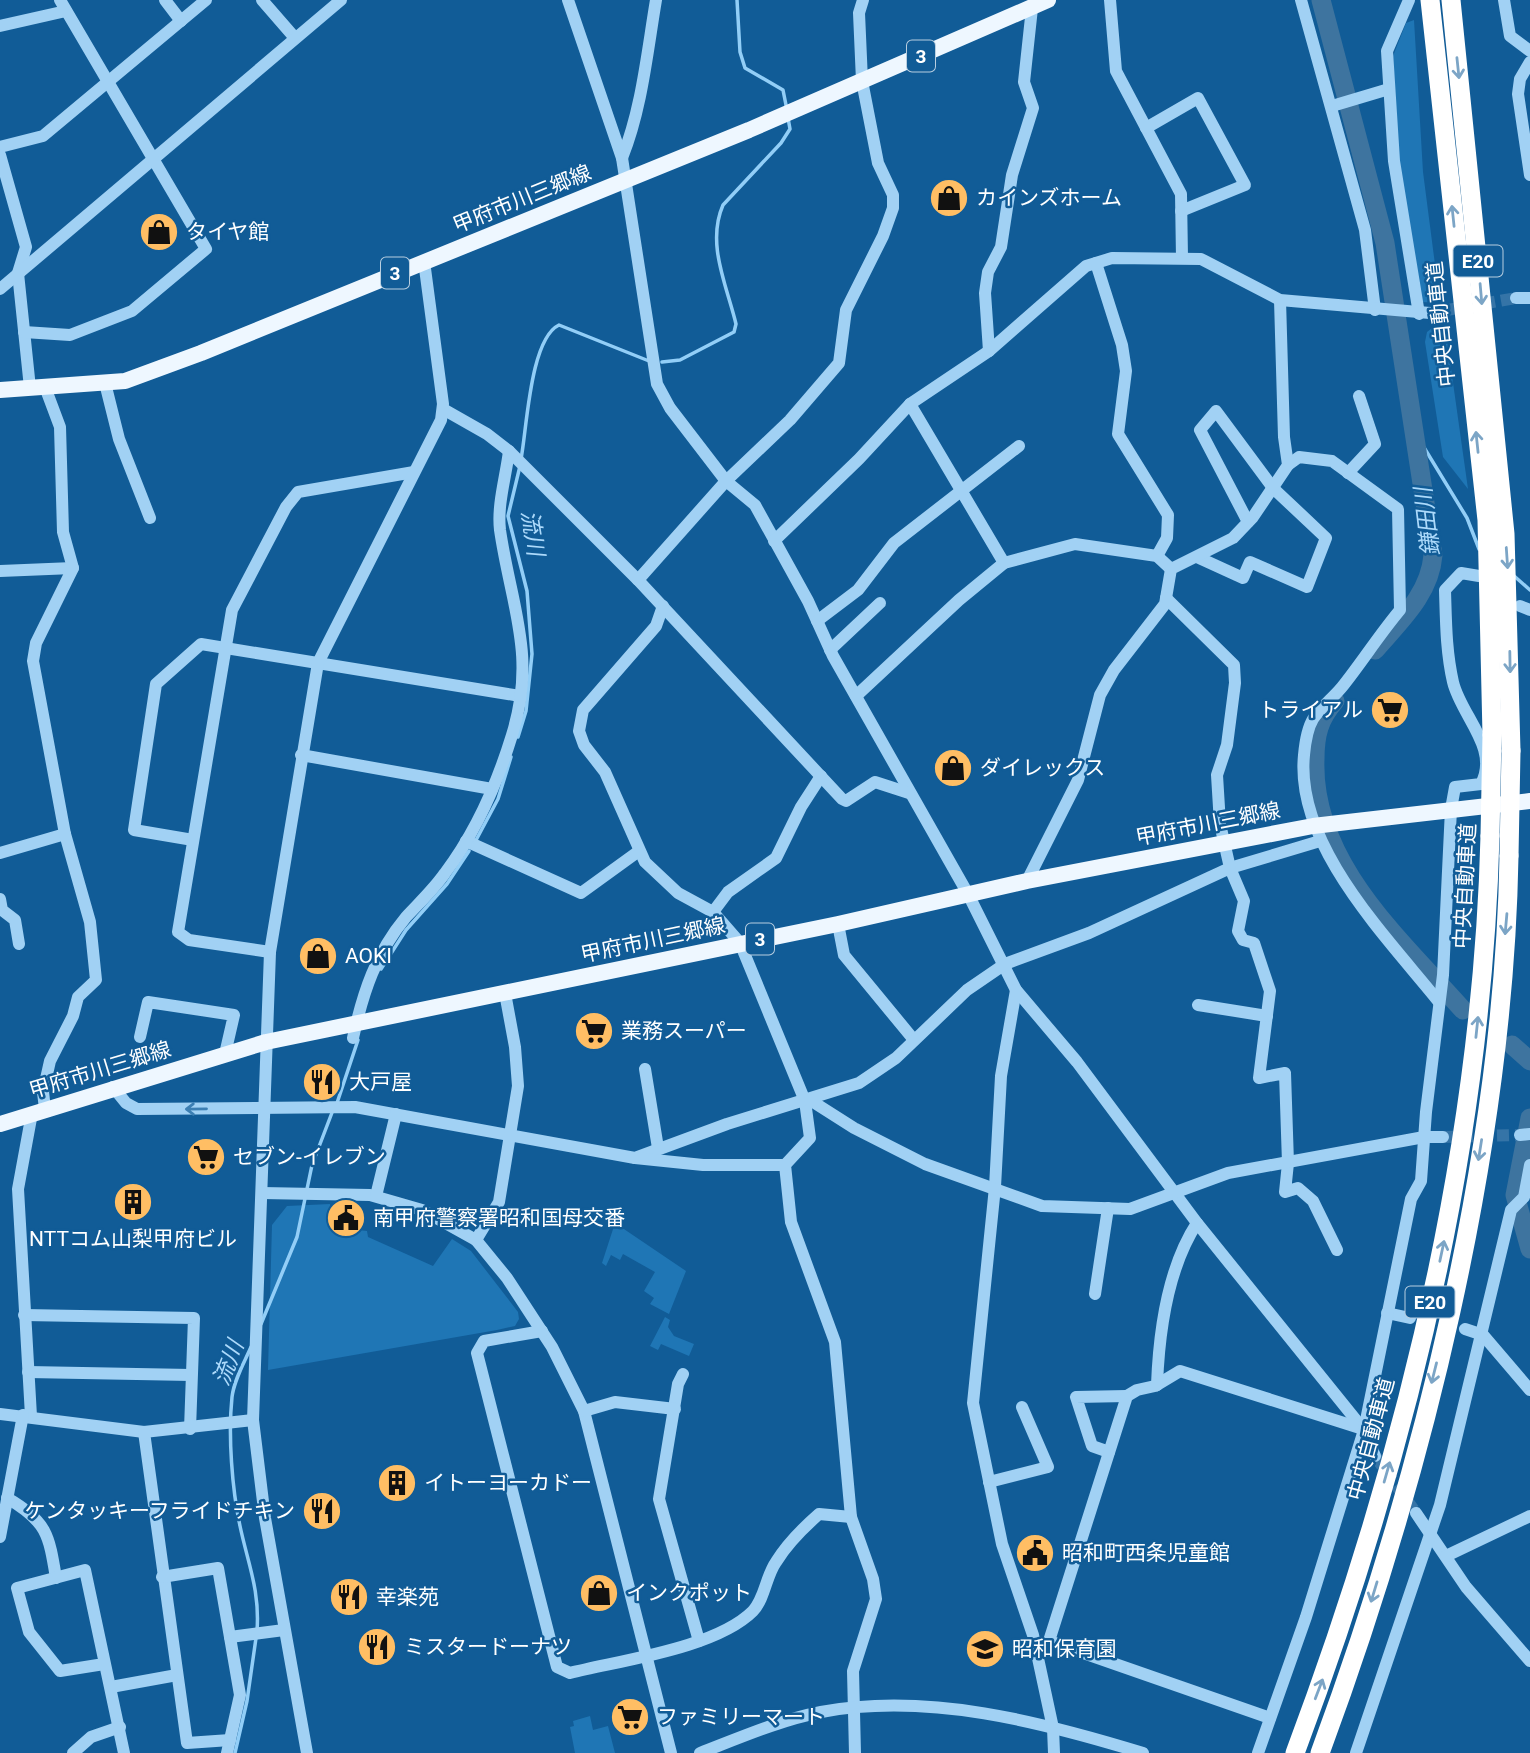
<svg xmlns="http://www.w3.org/2000/svg" width="1530" height="1753" font-family="Roboto,'Noto Sans JP',sans-serif">
<style>
.green{fill:#1f76b5}
.lines{fill:none;stroke-linecap:round;stroke-linejoin:round}
.stream{stroke:#92cef7;stroke-width:3.5}
.river{stroke:#3e749f;stroke-width:19}
.minor-tunnel{stroke:#3574a7;stroke-width:12;stroke-dasharray:12 6;stroke-linecap:butt}
.minor{stroke:#a1d1f4;stroke-width:12}
.major{stroke:#eef7ff;stroke-width:16}
.highway{stroke:#fff;stroke-width:19}
.highway-bridge{stroke:#fff;stroke-width:19}
.oneway{stroke:#7ca5c6}
.oneway2{stroke:#3c7fb3}
.labels{text-anchor:middle;stroke-width:5;stroke-linejoin:round;paint-order:stroke}
.shield{fill:#115c97;stroke:#b8cee0;stroke-width:2}
.shield-label{font-size:19px;font-weight:bold;fill:#fff}
.poi-label{font-size:21px;fill:#fff;stroke:#115c97;text-anchor:start}
.street-label{font-size:21px;fill:#fff;stroke:#115c97}
.water-label{font-size:23px;font-style:italic;fill:#addafb;stroke:#115c97}
</style>
<rect width="100%" height="100%" fill="#115c97"/>
<g class="green">
<path d="M 1414,20 L 1423,172 L 1440,303 L 1422,302 L 1401,194 L 1393,56 L 1406,23 Z"/>
<path d="M 1436,325 L 1445,326 L 1468,489 L 1443,457 L 1425,342 L 1427,332 Z"/>
<path d="M 330,1204 L 330,1227 L 367,1231 L 368,1237 L 433,1266 L 452,1239 L 471,1251 L 518,1312 L 519,1319 L 515,1326 L 497,1330 L 268,1370 L 272,1225 L 287,1206 Z"/>
<path d="M 615,1223 L 686,1271 L 669,1314 L 650,1304 L 654,1298 L 644,1291 L 655,1272 L 623,1254 L 620,1260 L 611,1255 L 606,1266 L 602,1263 Z"/>
<path d="M 665,1317 L 670,1320 L 668,1327 L 674,1336 L 694,1344 L 689,1356 L 661,1344 L 658,1350 L 650,1346 Z"/>
<path d="M 590,1716 L 593,1730 L 608,1726 L 615,1753 L 575,1753 L 570,1727 L 574,1726 L 573,1721 Z"/>
</g>
<g class="lines">
<g class="stream">
<path d="M 737,0 L 740,52 L 745,68 L 783,90 L 787,110"/>
<path d="M 662,362 L 680,360 L 734,332 L 736,324 C 727,286 706,244 723,205 L 781,143 L 790,129 L 788,118"/>
<path d="M 1417,436 L 1467,518 L 1479,549"/>
<path d="M 521,459 C 527,428 530,339 559,325 L 649,361"/>
<path d="M 1513,575 L 1530,590"/>
<path d="M 518,737 L 526,711 L 532,654 L 527,591 L 508,516 L 520,466"/>
<path d="M 475,842 L 498,799 L 511,757"/>
<path d="M 381,969 L 406,930 L 447,884 L 469,851"/>
<path d="M 337,1103 L 358,1040"/>
<path d="M 261,1324 L 297,1237 L 312,1165 L 333,1110"/>
<path d="M 251,1347 C 244,1363 234,1380 232,1397 C 228,1435 232,1489 240,1526 C 248,1564 260,1590 257,1631"/>
<path d="M 235,1753 L 247,1701 L 256,1638"/>
</g>
<g class="river">
<path d="M 1321,0 L 1385,243 L 1433,555 C 1430,594 1400,621 1375,650"/>
<path d="M 1335,701 C 1319,719 1315,735 1315,759 C 1311,862 1400,939 1463,1010"/>
<path d="M 1512,1045 L 1530,1061"/>
<path d="M 1530,1118 L 1515,1195 L 1530,1249"/>
</g>
<g class="minor-tunnel">
<path d="M 1430,313 L 1516,298"/>
<path d="M 1443,1137 L 1520,1135"/>
<path d="M 1375,1456 L 1416,1513"/>
</g>
<g class="minor">
<path d="M 165,0 L 181,21"/>
<path d="M 262,0 L 295,38"/>
<path d="M 568,0 L 622,158 L 657,384 L 670,408 L 726,481 L 755,505 L 808,601 L 833,656 L 968,894 L 1016,990 L 1077,1062 L 1197,1223 L 1364,1430 L 1375,1456"/>
<path d="M 1110,0 L 1116,71 L 1181,194 L 1182,258"/>
<path d="M 1301,0 L 1365,230 L 1375,310"/>
<path d="M 1409,0 L 1387,51 L 1394,161 L 1419,314"/>
<path d="M 1504,0 L 1510,36 L 1530,51"/>
<path d="M 0,26 L 66,11"/>
<path d="M 1530,62 L 1520,79 L 1518,94 L 1530,175"/>
<path d="M 1332,106 L 1389,89"/>
<path d="M 1146,128 L 1198,98 L 1245,185 L 1181,211"/>
<path d="M 0,147 L 43,136 L 206,0"/>
<path d="M 0,155 L 26,247 L 18,273 L 30,388"/>
<path d="M 622,158 C 642,108 647,53 656,0"/>
<path d="M 1096,263 L 1122,345 L 1126,371 L 1118,434 L 1168,515 L 1167,538 L 1157,556"/>
<path d="M 0,289 L 341,0"/>
<path d="M 1516,298 L 1530,298"/>
<path d="M 24,332 L 70,335 L 132,311 L 206,249 L 60,0"/>
<path d="M 989,351 L 985,293 L 988,272 L 1001,247 L 1012,175 L 1033,108 L 1024,82 L 1032,8"/>
<path d="M 105,383 L 119,439 L 150,518"/>
<path d="M 910,404 L 1004,563"/>
<path d="M 443,409 L 487,434 L 509,451 L 638,580 L 842,799 L 846,801 L 875,782 L 909,793"/>
<path d="M 1288,465 L 1299,457 L 1332,461 L 1398,509 L 1400,610 C 1379,635 1362,662 1342,687 C 1333,698 1321,707 1313,719 C 1307,729 1305,744 1304,755 C 1295,845 1386,936 1439,1002"/>
<path d="M 1348,473 L 1375,444 L 1359,396"/>
<path d="M 774,541 L 859,459 L 910,404 L 989,351 L 1086,266 L 1112,258 L 1201,259 L 1280,300 L 1430,313"/>
<path d="M 1197,557 L 1243,578 L 1250,562 L 1307,587 L 1326,538 L 1273,488 L 1216,411 L 1200,430 L 1248,522"/>
<path d="M 0,571 L 73,568"/>
<path d="M 638,580 L 726,481 L 790,420 L 839,363 L 846,310 L 883,236 L 893,208 L 893,195 L 878,163 L 862,81 L 859,13 L 863,0"/>
<path d="M 663,606 L 656,626 L 583,710 L 579,731 L 584,745 L 605,772 L 645,862 L 678,893 L 713,912 L 740,943 L 805,1101 L 810,1138 L 785,1165 L 791,1222 L 835,1342 L 851,1517 L 873,1579 L 876,1599 L 853,1671 L 855,1753"/>
<path d="M 1520,606 L 1530,610"/>
<path d="M 817,621 L 858,590 L 894,543 L 1019,446"/>
<path d="M 830,650 L 880,603"/>
<path d="M 856,696 L 959,600 L 1004,563 L 1075,544 L 1157,556 L 1171,569"/>
<path d="M 301,755 L 492,789"/>
<path d="M 193,840 L 134,830 L 156,684 L 201,644 L 520,696"/>
<path d="M 466,841 L 581,893 L 639,851"/>
<path d="M 1320,841 L 1230,868 L 1244,901 L 1238,931 L 1243,940 L 1254,943 L 1270,991 L 1259,1078 L 1285,1073 L 1288,1163 L 1285,1192 L 1298,1188 L 1313,1201 L 1337,1250"/>
<path d="M 0,853 L 65,834"/>
<path d="M 1027,881 L 1078,780 L 1100,695 L 1114,670 L 1165,604 L 1171,569 L 1233,538 L 1253,517 L 1288,465 L 1284,437 L 1280,300"/>
<path d="M 0,899 L 2,910 L 15,920 L 19,944"/>
<path d="M 713,912 L 728,892 L 776,858 L 801,807 L 821,776"/>
<path d="M 838,924 L 844,955 L 914,1040"/>
<path d="M 270,952 L 189,940 L 178,932 L 232,610 L 286,507 L 298,492 L 414,472"/>
<path d="M 1016,990 L 1001,1076 L 995,1187 L 973,1403 L 1002,1544 L 1033,1635 L 1053,1728 L 1054,1753"/>
<path d="M 1198,1005 L 1267,1016"/>
<path d="M 140,1037 L 148,1002 L 234,1015 L 225,1054"/>
<path d="M 353,1038 C 363,992 376,953 406,917 C 419,903 434,889 445,873 C 476,832 497,784 512,735 C 537,655 511,606 500,530 C 497,505 506,476 509,451"/>
<path d="M 645,1069 L 658,1148"/>
<path d="M 113,1087 L 126,1103 L 137,1109 L 355,1107 L 635,1158 L 727,1124 L 859,1083 L 896,1058 L 967,990 L 1005,964 L 1089,933 L 1230,868 L 1220,824 L 1217,775 L 1227,745 L 1235,683 L 1234,665 L 1166,598"/>
<path d="M 810,1100 L 854,1128 L 925,1164 L 1042,1206 L 1130,1209 L 1228,1173 L 1424,1137 L 1443,1137"/>
<path d="M 45,1109 L 43,1092 L 50,1061 L 73,1016 L 78,997 L 96,980 L 90,922 L 65,834 L 33,661 L 36,643 L 73,568 L 63,532 L 60,427 L 45,387"/>
<path d="M 1520,1135 L 1530,1134"/>
<path d="M 635,1158 L 703,1165 L 785,1165"/>
<path d="M 262,1193 L 370,1195 L 422,1210 L 476,1240 L 507,1278 L 552,1347 L 584,1411 L 671,1753"/>
<path d="M 376,1196 L 396,1114"/>
<path d="M 476,1240 L 499,1202 L 518,1086 L 515,1047 L 505,993"/>
<path d="M 1095,1294 L 1108,1208"/>
<path d="M 1387,1313 L 1410,1318"/>
<path d="M 24,1315 L 194,1318 L 190,1429"/>
<path d="M 1465,1329 L 1483,1335 L 1530,1390"/>
<path d="M 542,1331 L 484,1341 L 477,1353 L 557,1667 L 570,1673 C 622,1660 716,1648 753,1611 C 765,1598 766,1576 776,1562 C 787,1544 803,1528 819,1514 L 851,1517"/>
<path d="M 28,1372 L 191,1375"/>
<path d="M 683,1374 L 678,1384 L 659,1499 L 699,1641"/>
<path d="M 1157,1385 C 1159,1331 1167,1269 1197,1223"/>
<path d="M 584,1411 L 615,1402 L 675,1409"/>
<path d="M 0,1414 L 144,1432 L 253,1420"/>
<path d="M 31,1416 L 18,1189 L 32,1113"/>
<path d="M 144,1432 L 187,1743 L 230,1740"/>
<path d="M 1109,1452 L 1092,1446 L 1076,1397 L 1127,1396"/>
<path d="M 989,1482 L 1048,1467 L 1022,1407"/>
<path d="M 7,1498 C 47,1521 49,1535 56,1578"/>
<path d="M 1416,1513 L 1466,1587 L 1530,1661"/>
<path d="M 0,1537 L 23,1415"/>
<path d="M 1446,1556 L 1530,1516"/>
<path d="M 162,1577 L 218,1568 L 240,1695 L 227,1753"/>
<path d="M 230,1637 L 284,1630"/>
<path d="M 104,1664 L 60,1671 L 29,1632 L 17,1588 L 85,1570 L 124,1753"/>
<path d="M 111,1687 L 177,1675"/>
<path d="M 1270,1718 L 1049,1641 L 1127,1396 L 1137,1390 L 1155,1386 L 1180,1371 L 1363,1429"/>
<path d="M 73,1753 L 91,1737 L 120,1727"/>
<path d="M 307,1753 L 265,1518 L 253,1420 L 270,952 L 318,663 L 441,420 L 443,404 L 424,261"/>
<path d="M 700,1753 C 739,1738 780,1720 821,1712 C 928,1692 1042,1722 1143,1753"/>
<path d="M 1258,1753 L 1306,1617 L 1364,1430 L 1411,1199 L 1421,1181 L 1426,1112 L 1443,975 L 1451,809 L 1455,787 L 1481,784 C 1500,748 1461,716 1453,682 C 1446,651 1446,622 1445,590 L 1461,573 L 1479,576"/>
<path d="M 1356,1753 L 1440,1505 L 1511,1210 L 1524,1197 L 1530,1165"/>
</g>
<g class="major">
<path d="M 0,390 L 125,381 L 201,353 L 749,130 L 1048,0"/>
<path d="M 0,1124 L 266,1042 L 838,924 L 1027,881 L 1313,826 L 1530,801"/>
</g>
<g class="highway">
<path d="M 1430,0 L 1487,520 L 1492,735"/>
<path d="M 1451,0 L 1505,534 L 1511,751"/>
<path d="M 1295,1753 C 1405,1460 1482,1150 1490,836"/>
<path d="M 1320,1753 C 1422,1478 1504,1150 1509,856"/>
</g>
<g class="highway-bridge">
<path d="M 1490,836 L 1492,735"/>
<path d="M 1509,856 L 1511,751"/>
</g>
</g>
<defs><path id="oneway-shaft" d="M-6 0H5M1.5-3L5.5 0L1.5 3" fill="none" stroke-width="1.6" stroke-linecap="round" stroke-linejoin="round" transform="scale(1.75)"/></defs>
<g class="oneway">
<use href="#oneway-shaft" transform="translate(1458 68) rotate(84)"/>
<use href="#oneway-shaft" transform="translate(1453 216) rotate(-96)"/>
<use href="#oneway-shaft" transform="translate(1481 294) rotate(85)"/>
<use href="#oneway-shaft" transform="translate(1477 442) rotate(-96)"/>
<use href="#oneway-shaft" transform="translate(1507 558) rotate(86)"/>
<use href="#oneway-shaft" transform="translate(1510 662) rotate(89)"/>
<use href="#oneway-shaft" transform="translate(1506 924) rotate(95)"/>
<use href="#oneway-shaft" transform="translate(1477 1027) rotate(-84)"/>
<use href="#oneway-shaft" transform="translate(1480 1150) rotate(99)"/>
<use href="#oneway-shaft" transform="translate(1442 1251) rotate(-78)"/>
<use href="#oneway-shaft" transform="translate(1434 1373) rotate(104)"/>
<use href="#oneway-shaft" transform="translate(1387 1472) rotate(-74)"/>
<use href="#oneway-shaft" transform="translate(1374 1592) rotate(107)"/>
<use href="#oneway-shaft" transform="translate(1319 1689) rotate(-69)"/>
</g>
<use class="oneway2" href="#oneway-shaft" transform="translate(196 1109) rotate(179)"/>
<defs>
<g id="shop-disc" transform="scale(2.0125)"><circle r="9.5" fill="#ffbe64" stroke="#115c97"/><path d="M-5-2.5h2.3a2.7 3.5 0 0 1 5.4 0H5L5.5 6h-11ZM-1.5-2.5h3a1.5 2.3 0 0 0-3 0Z" fill="#111"/></g>
<g id="supermarket-disc" transform="scale(2.0125)"><circle r="9.5" fill="#ffbe64" stroke="#115c97"/><path d="M-6-5.5h2.5l.6 2H6L4.5 2H-2.5L-4.4-4H-6ZM-1.5 3.2a1.3 1.3 0 1 0 .1 0ZM3 3.2a1.3 1.3 0 1 0 .1 0Z" fill="#111"/></g>
<g id="restaurant-disc" transform="scale(2.0125)"><circle r="9.5" fill="#ffbe64" stroke="#115c97"/><path d="M-5-6h1v4h1v-4h1v4h1v-4h1v5L-1.5 .5V6h-2V.5L-5-1ZM5-6V6H3V1.5H1.5Q1.5-4 5-6Z" fill="#111"/></g>
<g id="building-disc" transform="scale(2.0125)"><circle r="9.5" fill="#ffbe64" stroke="#115c97"/><path d="M-4-6H4V6H1V3H-1V6H-4ZM-2.5-4.3h1.7v1.8h-1.7ZM.8-4.3h1.7v1.8H.8ZM-2.5-1h1.7V.8h-1.7ZM.8-1h1.7V.8H.8Z" fill="#111"/></g>
<g id="civic-disc" transform="scale(2.0125)"><circle r="9.5" fill="#ffbe64" stroke="#115c97"/><path d="M-.6-6.5H3V-4.5H.6V-3L4-1V1h2V6H-6V1h2V-1L-.6-3ZM-1.2 2.5V6h2.4V2.5Z" fill="#111"/></g>
<g id="school-disc" transform="scale(2.0125)"><circle r="9.5" fill="#ffbe64" stroke="#115c97"/><path d="M0-5L7-2L0 1L-7-2ZM-4 1L0 2.5L4 1V4Q0 6-4 4Z" fill="#111"/></g>
</defs>
<g fill-rule="evenodd">
<use href="#shop-disc" x="949" y="198"/>
<use href="#shop-disc" x="159" y="232"/>
<use href="#supermarket-disc" x="1390" y="710"/>
<use href="#shop-disc" x="953" y="768"/>
<use href="#shop-disc" x="318" y="956"/>
<use href="#supermarket-disc" x="594" y="1031"/>
<use href="#restaurant-disc" x="322" y="1082"/>
<use href="#supermarket-disc" x="206" y="1157"/>
<use href="#building-disc" x="133" y="1202"/>
<use href="#civic-disc" x="346" y="1218"/>
<use href="#building-disc" x="397" y="1483"/>
<use href="#restaurant-disc" x="322" y="1511"/>
<use href="#civic-disc" x="1035" y="1553"/>
<use href="#shop-disc" x="599" y="1593"/>
<use href="#restaurant-disc" x="349" y="1597"/>
<use href="#restaurant-disc" x="377" y="1647"/>
<use href="#school-disc" x="985" y="1649"/>
<use href="#supermarket-disc" x="630" y="1717"/>
</g>
<g class="labels">
<g class="shield">
<rect x="907" y="40.5" width="28" height="31" rx="5"/>
<rect x="1453.5" y="245.5" width="49" height="31" rx="5"/>
<rect x="381" y="257.5" width="28" height="31" rx="5"/>
<rect x="746" y="923.5" width="28" height="31" rx="5"/>
<rect x="1405.5" y="1286.5" width="49" height="31" rx="5"/>
</g>
<g class="shield-label">
<text x="921" y="63">3</text>
<text x="1478" y="268">E20</text>
<text x="395" y="280">3</text>
<text x="760" y="946">3</text>
<text x="1430" y="1309">E20</text>
</g>
<g class="poi-label">
<text x="976" y="205">カインズホーム</text>
<text x="186" y="239">タイヤ館</text>
<text x="1363" y="717" text-anchor="end">トライアル</text>
<text x="980" y="775">ダイレックス</text>
<text x="345" y="963">AOKI</text>
<text x="621" y="1038">業務スーパー</text>
<text x="349" y="1089">大戸屋</text>
<text x="233" y="1164">セブン-イレブン</text>
<text x="373" y="1225">南甲府警察署昭和国母交番</text>
<text x="133" y="1246" text-anchor="middle">NTTコム山梨甲府ビル</text>
<text x="424" y="1490">イトーヨーカドー</text>
<text x="295" y="1518" text-anchor="end">ケンタッキーフライドチキン</text>
<text x="1062" y="1560">昭和町西条児童館</text>
<text x="626" y="1600">インクポット</text>
<text x="376" y="1604">幸楽苑</text>
<text x="404" y="1654">ミスタードーナツ</text>
<text x="1012" y="1656">昭和保育園</text>
<text x="657" y="1724">ファミリーマート</text>
</g>
<g class="street-label">
<text transform="translate(522 199) rotate(-22)" y="7">甲府市川三郷線</text>
<text transform="translate(1441 324) rotate(-96)" y="7">中央自動車道</text>
<text transform="translate(1208 824) rotate(-11)" y="7">甲府市川三郷線</text>
<text transform="translate(1465 886) rotate(-87)" y="7">中央自動車道</text>
<text transform="translate(653 940) rotate(-12)" y="7">甲府市川三郷線</text>
<text transform="translate(100 1070) rotate(-17)" y="7">甲府市川三郷線</text>
<text transform="translate(1371 1439) rotate(-75)" y="7">中央自動車道</text>
</g>
<g class="water-label">
<text transform="translate(1427 522) rotate(-97)" y="8">鎌田川</text>
<text transform="translate(533 533) rotate(81)" y="8">流川</text>
<text transform="translate(228 1363) rotate(-69)" y="8">流川</text>
</g>
</g>
</svg>
